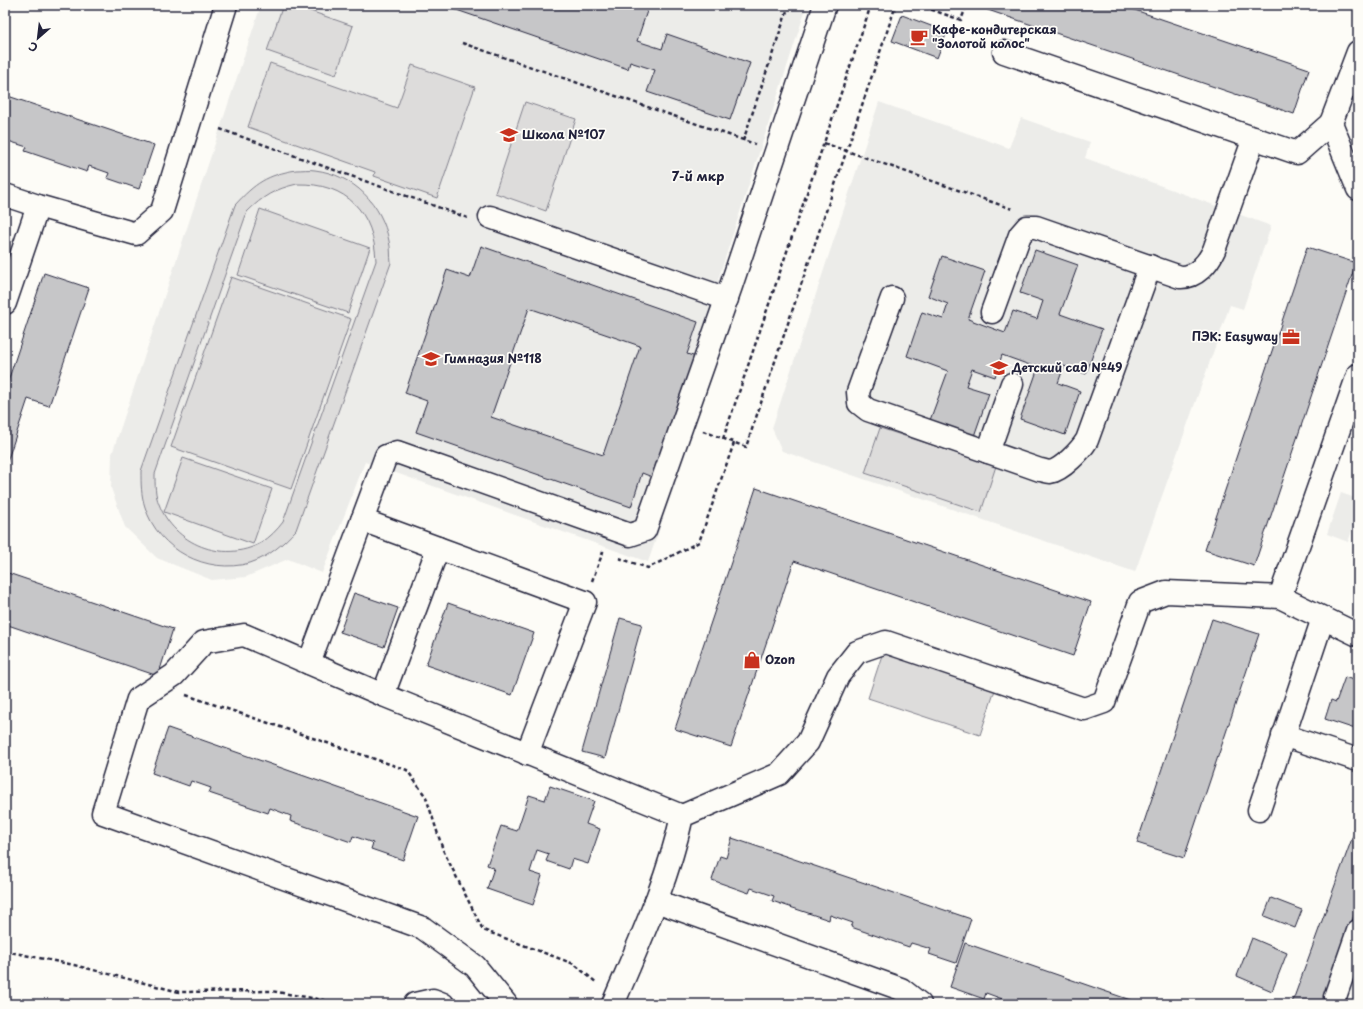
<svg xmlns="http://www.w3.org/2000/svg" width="1363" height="1009" font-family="'Playpen Sans',sans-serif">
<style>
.built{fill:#ecece9}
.green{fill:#dddcdb;stroke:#807f8b;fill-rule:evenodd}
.building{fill:#c6c6c8;stroke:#22223b;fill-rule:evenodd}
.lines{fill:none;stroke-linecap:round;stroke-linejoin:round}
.minor-casing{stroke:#22223b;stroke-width:25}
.path{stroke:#22223b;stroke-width:2.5;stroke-dasharray:4 3;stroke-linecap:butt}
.minor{stroke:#fdfcf7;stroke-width:22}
.labels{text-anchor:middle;stroke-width:3.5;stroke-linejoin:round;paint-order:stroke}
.poi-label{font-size:12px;font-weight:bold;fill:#22223b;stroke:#fdfcf7;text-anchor:start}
.neighbourhood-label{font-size:13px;font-weight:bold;fill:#22223b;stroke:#fdfcf7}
</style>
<rect width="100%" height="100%" fill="#fdfcf7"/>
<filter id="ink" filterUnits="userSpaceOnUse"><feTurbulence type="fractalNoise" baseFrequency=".025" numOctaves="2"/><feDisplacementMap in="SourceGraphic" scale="8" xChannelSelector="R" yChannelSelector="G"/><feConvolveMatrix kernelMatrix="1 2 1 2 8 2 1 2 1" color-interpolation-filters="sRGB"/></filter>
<g filter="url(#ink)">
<g class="built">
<path d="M 261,5 L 807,5 L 718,280 L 743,289 L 648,562 L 365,462 L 322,573 L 288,559 L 246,577 L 212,580 L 157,558 L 125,527 L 111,488 L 112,454 Z"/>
<path d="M 879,102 L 1009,148 L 1021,118 L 1090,142 L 1085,158 L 1271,226 L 1243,309 L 1230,305 L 1135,572 L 782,451 L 772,428 Z"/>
<path d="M 1341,493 L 1358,499 L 1358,514 L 1348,542 L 1327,534 Z"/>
</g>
<g class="green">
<path d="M 283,5 L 293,5 L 353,26 L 336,75 L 267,51 Z"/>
<path d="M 270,63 L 397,108 L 412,65 L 475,87 L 437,198 L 374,176 L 375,172 L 248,127 Z"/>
<path d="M 525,102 L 576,119 L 546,211 L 495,193 Z"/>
<path d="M 296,170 C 302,170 309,169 315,170 C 354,175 382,204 389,241 C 391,248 390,256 391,263 L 296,530 C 283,544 269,557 250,563 C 207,575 158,550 145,507 C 141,495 141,484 141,471 L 235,205 C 255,183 267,175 296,170 ZM 297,184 C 347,183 374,212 376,261 L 283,522 C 277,530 270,537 261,543 C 223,564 174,544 159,504 C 155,495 155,484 155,474 L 247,212 C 263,196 275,189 297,184 Z"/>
<path d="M 260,209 L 370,248 L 348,313 L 238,275 Z"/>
<path d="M 231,277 L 351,319 L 291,489 L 171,447 Z"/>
<path d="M 880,428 L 996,466 L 981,512 L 865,473 Z"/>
<path d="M 183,458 L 272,489 L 253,544 L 164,512 Z"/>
<path d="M 883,652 L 995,690 L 980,735 L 868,698 Z"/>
</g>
<g class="building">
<path d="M 442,5 L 550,5 L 560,8 L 561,5 L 649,5 L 637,41 L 662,49 L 667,34 L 750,63 L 730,120 L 647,92 L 655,70 L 630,62 L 628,69 Z"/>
<path d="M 980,5 L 1120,5 L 1309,69 L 1294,114 L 979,7 Z"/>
<path d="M 902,15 L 947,32 L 937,58 L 892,41 Z"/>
<path d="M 5,95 L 154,145 L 139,189 L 107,178 L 109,173 L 89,166 L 87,172 L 25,151 L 27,147 L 5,140 Z"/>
<path d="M 481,246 L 698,322 L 687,354 L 699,358 L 657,479 L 642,473 L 631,507 L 416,432 L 427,401 L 405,393 L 447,270 L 470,278 ZM 529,308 L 640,346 L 603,455 L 491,417 Z"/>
<path d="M 1307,247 L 1356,263 L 1254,566 L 1205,550 Z"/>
<path d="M 1035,250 L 1078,265 L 1060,314 L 1102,329 L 1086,374 L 1064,366 L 1058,383 L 1080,391 L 1065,435 L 1020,419 L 1038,368 L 1002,355 L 995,377 L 972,369 L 966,386 L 989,393 L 973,439 L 929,423 L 948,371 L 907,356 L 922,312 L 943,319 L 948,304 L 928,296 L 942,256 L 985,271 L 968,319 L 1005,333 L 1013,311 L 1037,319 L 1043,301 L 1020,293 Z"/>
<path d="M 44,273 L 89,288 L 49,406 L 28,399 L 5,468 L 5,390 Z"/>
<path d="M 756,488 L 1091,602 L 1073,656 L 794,561 L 731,747 L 675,729 Z"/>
<path d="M 5,572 L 173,629 L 158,676 L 5,624 Z"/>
<path d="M 354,593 L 398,608 L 384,647 L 340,632 Z"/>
<path d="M 448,603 L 534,633 L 512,695 L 426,665 Z"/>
<path d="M 620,618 L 642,624 L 605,758 L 582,752 Z"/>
<path d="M 1212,619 L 1259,634 L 1184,858 L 1137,843 Z"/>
<path d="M 1345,677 L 1358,682 L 1358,730 L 1325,719 L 1331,700 L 1336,702 Z"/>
<path d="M 168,728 L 418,816 L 403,860 L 371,849 L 373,843 L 353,836 L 351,842 L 290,821 L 291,816 L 270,808 L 268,813 L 209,793 L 211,788 L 191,781 L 189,786 L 152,773 Z"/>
<path d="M 550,786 L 594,801 L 586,824 L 600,829 L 588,864 L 572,859 L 569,869 L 546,861 L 549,854 L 537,850 L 530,872 L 542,876 L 533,905 L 487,889 L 494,868 L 487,865 L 501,826 L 517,831 L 529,795 L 545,800 Z"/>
<path d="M 1358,822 L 1358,904 L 1322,1004 L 1295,1004 L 1292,1003 Z"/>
<path d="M 732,838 L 971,919 L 956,963 L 929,954 L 931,949 L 911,943 L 909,947 L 851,927 L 853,923 L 830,915 L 829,920 L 772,901 L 774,896 L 751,888 L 749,893 L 712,880 L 720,856 L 726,858 Z"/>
<path d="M 1271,898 L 1302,910 L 1295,928 L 1264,916 Z"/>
<path d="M 1252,938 L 1287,953 L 1272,991 L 1237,976 Z"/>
<path d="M 965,943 L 1142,1004 L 1004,1004 L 1005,1000 L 986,993 L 984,999 L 950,987 Z"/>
</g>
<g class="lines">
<g class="minor-casing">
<g id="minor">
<path d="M 1004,52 L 1297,153 L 1331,123"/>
<path d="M 1358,52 L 1331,123 L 1358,189"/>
<path d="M 5,195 L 38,206 L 136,234 L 162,211 L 226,5"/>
<path d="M 490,217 L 727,299"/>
<path d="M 892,298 L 858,392 L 859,403 L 868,410 L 1040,470 C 1043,470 1047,472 1050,472 C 1062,470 1081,450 1087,440 L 1150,266"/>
<path d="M 5,303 L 38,206"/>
<path d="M 992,312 L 1020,235 L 1027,227 L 1036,227 L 1180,277 C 1196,278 1208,263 1214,250 L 1254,138"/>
<path d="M 988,452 L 1012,384"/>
<path d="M 362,520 L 438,548"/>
<path d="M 1280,597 L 1358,375"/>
<path d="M 309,663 L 386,456 L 397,452 L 630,535 L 645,530 L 731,286 L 825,5"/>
<path d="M 383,695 L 438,548 L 585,602 L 527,754"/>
<path d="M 1283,735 L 1358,760"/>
<path d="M 1259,810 L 1323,618"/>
<path d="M 656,901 L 901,989 L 920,1004"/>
<path d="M 1335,997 L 1358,931"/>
<path d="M 415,1004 L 433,1000 L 443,1004"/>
<path d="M 506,1004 L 475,966 L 423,928 L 103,813 L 138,699 L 174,675 L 204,642 L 244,635 L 383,695 L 682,816"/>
<path d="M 613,1004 C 639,943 668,881 682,816 L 779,774 L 808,742 L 838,676 L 857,652 L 886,642 L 1084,709 L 1104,702 L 1140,602 L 1166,592 L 1280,597 L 1358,635"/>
</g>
</g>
<g class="path">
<path d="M 918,5 L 961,20 L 967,5"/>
<path d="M 462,43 L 755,144"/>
<path d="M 220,129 L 468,218"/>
<path d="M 743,141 L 789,5"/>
<path d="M 824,143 L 1012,209"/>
<path d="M 703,431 L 746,447 L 896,5"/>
<path d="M 723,439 L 871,5"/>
<path d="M 619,558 L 648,568 L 699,542 L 734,443"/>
<path d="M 592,581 L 603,552 L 605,553"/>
<path d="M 186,695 L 407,770 L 426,797 L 443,850 L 483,930 L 574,964 L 597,983"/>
<path d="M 5,951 L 74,965 L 179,992 L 271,991 L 346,1004"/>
</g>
<use href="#minor" class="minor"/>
</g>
</g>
<defs>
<g id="cafe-bare" transform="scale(1.38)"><path d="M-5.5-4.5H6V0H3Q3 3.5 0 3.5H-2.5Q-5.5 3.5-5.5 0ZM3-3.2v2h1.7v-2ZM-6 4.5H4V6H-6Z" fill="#c8321e" stroke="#fdfcf7" stroke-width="2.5" paint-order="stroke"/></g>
<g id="school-bare" transform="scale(1.38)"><path d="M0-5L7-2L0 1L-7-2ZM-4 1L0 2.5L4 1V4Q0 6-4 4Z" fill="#c8321e" stroke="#fdfcf7" stroke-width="2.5" paint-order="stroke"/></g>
<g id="office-bare" transform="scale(1.38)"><path d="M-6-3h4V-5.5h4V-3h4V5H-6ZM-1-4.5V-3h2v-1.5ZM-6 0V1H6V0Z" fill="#c8321e" stroke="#fdfcf7" stroke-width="2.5" paint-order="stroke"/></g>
<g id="shop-bare" transform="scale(1.38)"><path d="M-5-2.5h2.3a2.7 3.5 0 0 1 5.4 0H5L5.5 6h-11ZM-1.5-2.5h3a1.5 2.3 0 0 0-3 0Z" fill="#c8321e" stroke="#fdfcf7" stroke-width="2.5" paint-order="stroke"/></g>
</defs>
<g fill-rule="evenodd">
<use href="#cafe-bare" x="919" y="37"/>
<use href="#school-bare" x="509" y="135"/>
<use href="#office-bare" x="1291" y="337"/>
<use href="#school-bare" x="431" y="359"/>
<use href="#school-bare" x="999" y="368"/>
<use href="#shop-bare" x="752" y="660"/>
</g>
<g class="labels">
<g class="poi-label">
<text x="932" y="34">Кафе-кондитерская<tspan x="932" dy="14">"Золотой колос"</tspan></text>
<text x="522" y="139">Школа №107</text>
<text x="1278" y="341" text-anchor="end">ПЭК: Easyway</text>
<text x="444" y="363">Гимназия №118</text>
<text x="1012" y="372">Детский сад №49</text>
<text x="765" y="664">Ozon</text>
</g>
<g class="neighbourhood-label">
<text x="698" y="181">7-й мкр</text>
</g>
</g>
<rect width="1363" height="1009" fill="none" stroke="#fdfcf7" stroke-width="20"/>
<rect x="10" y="10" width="1343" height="989" fill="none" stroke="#22223b" stroke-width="1.5" filter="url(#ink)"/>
<g transform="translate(38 38) rotate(208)" stroke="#fdfcf7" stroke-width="3" paint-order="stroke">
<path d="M0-3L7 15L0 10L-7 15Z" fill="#22223b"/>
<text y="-6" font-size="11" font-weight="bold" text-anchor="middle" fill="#22223b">С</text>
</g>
</svg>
